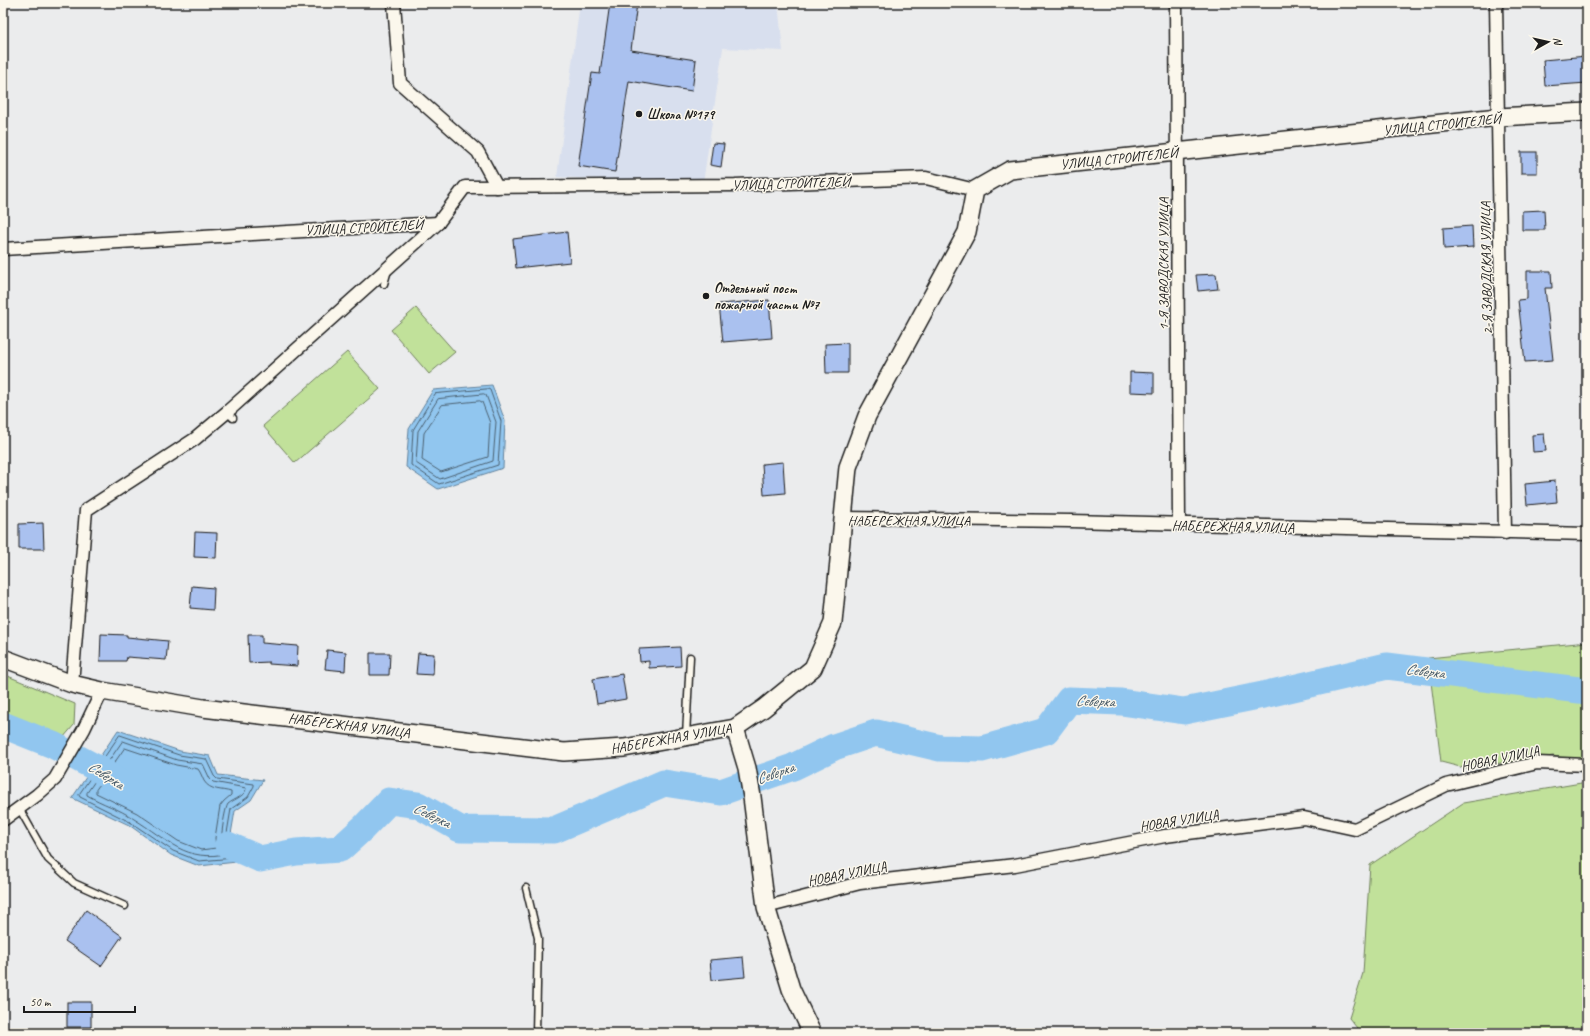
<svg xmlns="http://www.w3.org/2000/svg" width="1590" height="1036" font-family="Caveat,sans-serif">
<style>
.built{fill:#d8dfee}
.green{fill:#c1e19a;stroke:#6e7e5b}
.water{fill:#91c6ef;stroke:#62829b}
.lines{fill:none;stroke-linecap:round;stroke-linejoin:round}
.shore{stroke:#4b6070;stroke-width:1}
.river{stroke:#91c6ef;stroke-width:27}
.building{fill:#aac1ef;stroke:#1c1c1c}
.lane-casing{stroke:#1c1c1c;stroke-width:9}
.street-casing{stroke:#1c1c1c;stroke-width:15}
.secondary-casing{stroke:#1c1c1c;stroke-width:20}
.lane{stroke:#fbf7ec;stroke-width:6}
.street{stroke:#fbf7ec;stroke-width:12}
.secondary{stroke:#fbf7ec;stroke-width:17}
.poi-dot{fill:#1c1c1c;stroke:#fbf7ec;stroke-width:1.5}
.labels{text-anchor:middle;stroke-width:3;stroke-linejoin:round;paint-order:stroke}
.poi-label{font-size:14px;font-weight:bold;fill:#1c1c1c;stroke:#fbf7ec;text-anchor:start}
.street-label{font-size:14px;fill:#1c1c1c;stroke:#fbf7ec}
.water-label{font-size:15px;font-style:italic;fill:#455866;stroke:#fbf7ec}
</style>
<rect width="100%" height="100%" fill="#ebeced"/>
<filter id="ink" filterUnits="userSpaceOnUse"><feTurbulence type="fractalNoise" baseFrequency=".025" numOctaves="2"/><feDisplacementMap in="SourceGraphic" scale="8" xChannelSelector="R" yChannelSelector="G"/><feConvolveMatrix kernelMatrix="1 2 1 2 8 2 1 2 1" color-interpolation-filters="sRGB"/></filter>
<g filter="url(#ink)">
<path class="built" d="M 580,3 L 778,3 L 783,51 L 723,48 L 703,183 L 557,177 Z"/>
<g class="green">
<path d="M 416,308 L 455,352 L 429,374 L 391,330 Z"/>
<path d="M 347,352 L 380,389 L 295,463 L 263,426 Z"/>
<path d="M 1587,642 L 1587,762 L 1553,756 L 1464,768 L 1441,762 L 1428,658 Z"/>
<path d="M 3,674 L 75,704 L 74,725 L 63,738 L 3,713 Z"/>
<path d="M 1587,782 L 1587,1033 L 1361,1033 L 1349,1018 L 1363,973 L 1370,865 L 1463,803 Z"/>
</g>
<g class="water">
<path d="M 492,385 L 505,421 L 503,468 L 438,489 L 406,467 L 409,429 L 433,390 Z"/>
<path d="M 118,730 L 180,751 L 210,756 L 218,775 L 263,780 L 251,800 L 235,811 L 230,840 L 265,859 L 199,866 L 171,855 L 129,825 L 72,798 Z"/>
</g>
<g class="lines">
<g class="shore">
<path d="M 488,389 L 490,390 L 501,421 L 498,465 L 439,484 L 411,465 L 413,430 L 435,394 Z"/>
<path d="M 484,394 L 486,395 L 496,422 L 493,461 L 440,479 L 416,463 L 418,431 L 438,399 Z"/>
<path d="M 480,401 L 482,402 L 490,423 L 488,457 L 441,472 L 422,460 L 424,433 L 442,405 Z"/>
<path d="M 120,735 L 179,755 L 206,759 L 214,776 L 217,779 L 254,784 L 254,786 L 248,797 L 231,809 L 226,839 L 228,844 L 246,853 L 246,857 L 199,861 L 173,851 L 130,822 L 80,797 L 79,795 Z"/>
<path d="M 123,741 L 177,760 L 203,764 L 210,779 L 213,782 L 246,788 C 246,796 234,799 228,804 C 225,808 220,839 222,844 C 224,847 227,849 229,851 L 229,853 C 186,864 167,839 134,819 C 120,809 102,804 87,795 L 87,793 Z"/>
<path d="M 125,748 L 176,765 L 198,769 C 201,773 202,777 204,781 C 210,791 222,789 231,792 L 231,795 L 224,801 L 220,806 L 215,838 L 216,848 L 201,850 L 178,841 L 137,813 L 96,793 L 96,790 Z"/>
</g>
<g class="river">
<path d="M 3,725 L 53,745 L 100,770 L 124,786"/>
<path d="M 228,845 L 260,859 L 296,852 L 340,849 L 363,828 L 389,801 L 418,805 L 460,829 L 554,830 L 664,783 L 721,792 L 793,767 L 834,747 L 876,733 L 940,748 L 982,749 L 1046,731 L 1069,700 L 1121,702 L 1184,711 L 1263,695 L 1387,666 L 1587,691"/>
</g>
</g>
<g class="building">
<path d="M 610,3 L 637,3 L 631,50 L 696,60 L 692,91 L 629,81 L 615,172 L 578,166 L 592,73 L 600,74 Z"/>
<path d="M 1587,56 L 1587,83 L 1545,86 L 1543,60 Z"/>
<path d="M 713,143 L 724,144 L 721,167 L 710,165 Z"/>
<rect x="1521" y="152" width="16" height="21"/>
<path d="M 1544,210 L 1545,230 L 1522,230 L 1522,211 Z"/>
<path d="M 1472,226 L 1473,247 L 1444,249 L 1443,228 Z"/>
<path d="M 567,232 L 570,262 L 516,268 L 513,239 Z"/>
<path d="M 1527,271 L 1551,271 L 1552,288 L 1545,288 L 1553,360 L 1525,362 L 1518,300 L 1527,299 Z"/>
<path d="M 1216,274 L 1218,289 L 1198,291 L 1196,275 Z"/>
<path d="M 769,300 L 772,338 L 723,342 L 719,304 Z"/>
<path d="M 848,343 L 848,373 L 826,373 L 825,344 Z"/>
<path d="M 1130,372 L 1154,373 L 1154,393 L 1130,392 Z"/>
<path d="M 1544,434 L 1546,451 L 1533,452 L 1532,435 Z"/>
<path d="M 783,462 L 785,493 L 764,495 L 762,464 Z"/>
<path d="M 1555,481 L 1557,502 L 1527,505 L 1525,484 Z"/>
<path d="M 43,523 L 44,549 L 19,549 L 19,524 Z"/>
<path d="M 195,532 L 217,533 L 216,558 L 194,557 Z"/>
<path d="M 192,586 L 214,588 L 213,610 L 190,608 Z"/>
<path d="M 101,634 L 127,635 L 127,637 L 168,641 L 166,660 L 127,657 L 126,661 L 100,661 Z"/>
<path d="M 248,635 L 262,635 L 262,643 L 298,646 L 297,666 L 269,664 L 269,662 L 249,663 Z"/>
<path d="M 680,647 L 681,666 L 649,668 L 649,661 L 640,662 L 639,649 Z"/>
<path d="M 327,650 L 346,652 L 345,671 L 325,669 Z"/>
<path d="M 370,653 L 390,653 L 389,675 L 370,675 Z"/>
<path d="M 418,653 L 434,654 L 433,675 L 416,674 Z"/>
<path d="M 622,674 L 626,699 L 597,704 L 593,679 Z"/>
<path d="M 86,910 L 122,936 L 101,966 L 65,941 Z"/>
<path d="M 743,957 L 745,977 L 712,980 L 710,960 Z"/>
<rect x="67" y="1002" width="24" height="25"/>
</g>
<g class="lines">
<g class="lane-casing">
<g id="lane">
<path d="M 384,284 L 388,270"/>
<path d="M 227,412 L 233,418"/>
<path d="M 686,736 L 690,657"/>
<path d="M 19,808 L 48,859 L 74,883 L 125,906"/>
<path d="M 526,888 L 538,938 L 536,1033"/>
</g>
</g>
<g class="street-casing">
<g id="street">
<path d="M 394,3 L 400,83 L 478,152 L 497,187"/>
<path d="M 1176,3 L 1179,524"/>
<path d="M 1496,3 L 1505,533"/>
<path d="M 3,249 L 438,223"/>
<path d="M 843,518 L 1071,521 L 1587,534"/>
<path d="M 72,684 L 86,510 L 195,439 L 227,412 L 438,223 L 465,187 L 735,185 L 926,178 L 975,190"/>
<path d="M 3,820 L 37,795 L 55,779 L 84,729 L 102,691"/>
<path d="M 766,907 L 860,883 L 1015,865 L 1165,836 L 1304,818 L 1355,829 L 1446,785 L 1537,763 L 1587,765"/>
</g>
</g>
<g class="secondary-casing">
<g id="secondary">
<path d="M 3,658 L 72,684 L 102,691 L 203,708 L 564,752 L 624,748 L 735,728 L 764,708 L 813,668 L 833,623 L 848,467 L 867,416 L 967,232 L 975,190 L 1010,170 L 1498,117 L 1587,112"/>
<path d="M 735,728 L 747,768 L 752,797 L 766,907 L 791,989 L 812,1033"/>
</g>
</g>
<use href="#lane" class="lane"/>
<use href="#street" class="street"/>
<use href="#secondary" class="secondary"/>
</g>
</g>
<g class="poi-dot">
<circle cx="639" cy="114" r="4"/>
<circle cx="706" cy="296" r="4"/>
</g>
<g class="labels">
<g class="poi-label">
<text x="647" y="119">Школа №179</text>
<text x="714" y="293">Отдельный пост<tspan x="714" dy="16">пожарной части №7</tspan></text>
</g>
<g class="street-label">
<text transform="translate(1442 124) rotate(-6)" y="5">УЛИЦА СТРОИТЕЛЕЙ</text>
<text transform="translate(1119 158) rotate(-6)" y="5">УЛИЦА СТРОИТЕЛЕЙ</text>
<text transform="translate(791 183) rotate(-2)" y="5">УЛИЦА СТРОИТЕЛЕЙ</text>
<text transform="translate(364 227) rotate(-3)" y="5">УЛИЦА СТРОИТЕЛЕЙ</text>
<text transform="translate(1163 264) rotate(-90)" y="5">1-Я ЗАВОДСКАЯ УЛИЦА</text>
<text transform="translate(1486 268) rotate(-91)" y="5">2-Я ЗАВОДСКАЯ УЛИЦА</text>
<text x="909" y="525">НАБЕРЕЖНАЯ УЛИЦА</text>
<text transform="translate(1233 526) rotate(1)" y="5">НАБЕРЕЖНАЯ УЛИЦА</text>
<text transform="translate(349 725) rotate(7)" y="5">НАБЕРЕЖНАЯ УЛИЦА</text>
<text transform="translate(671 738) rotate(-10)" y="5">НАБЕРЕЖНАЯ УЛИЦА</text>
<text transform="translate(1500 758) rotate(-12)" y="5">НОВАЯ УЛИЦА</text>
<text transform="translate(1179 820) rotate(-9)" y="5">НОВАЯ УЛИЦА</text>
<text transform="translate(847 873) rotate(-11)" y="5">НОВАЯ УЛИЦА</text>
</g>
<g class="water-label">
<text transform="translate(1425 671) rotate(7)" y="5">Северка</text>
<text transform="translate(1095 701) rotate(2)" y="5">Северка</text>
<text transform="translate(775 773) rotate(-20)" y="5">Северка</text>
<text transform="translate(106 775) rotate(32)" y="5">Северка</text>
<text transform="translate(432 815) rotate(26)" y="5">Северка</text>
</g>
</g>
<rect width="1590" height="1036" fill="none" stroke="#fbf7ec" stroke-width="16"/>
<rect x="8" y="8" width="1574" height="1020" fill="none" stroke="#1c1c1c" stroke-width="1.5" filter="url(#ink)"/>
<g transform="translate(1548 42) rotate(82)" stroke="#fbf7ec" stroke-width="3" paint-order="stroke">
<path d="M0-3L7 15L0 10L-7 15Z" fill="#1c1c1c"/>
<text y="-6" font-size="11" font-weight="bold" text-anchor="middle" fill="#1c1c1c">N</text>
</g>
<path d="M24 1006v6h111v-6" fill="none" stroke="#1c1c1c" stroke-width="2"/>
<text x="30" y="1006" font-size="12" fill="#1c1c1c" stroke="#fbf7ec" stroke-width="3" paint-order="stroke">50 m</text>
</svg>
